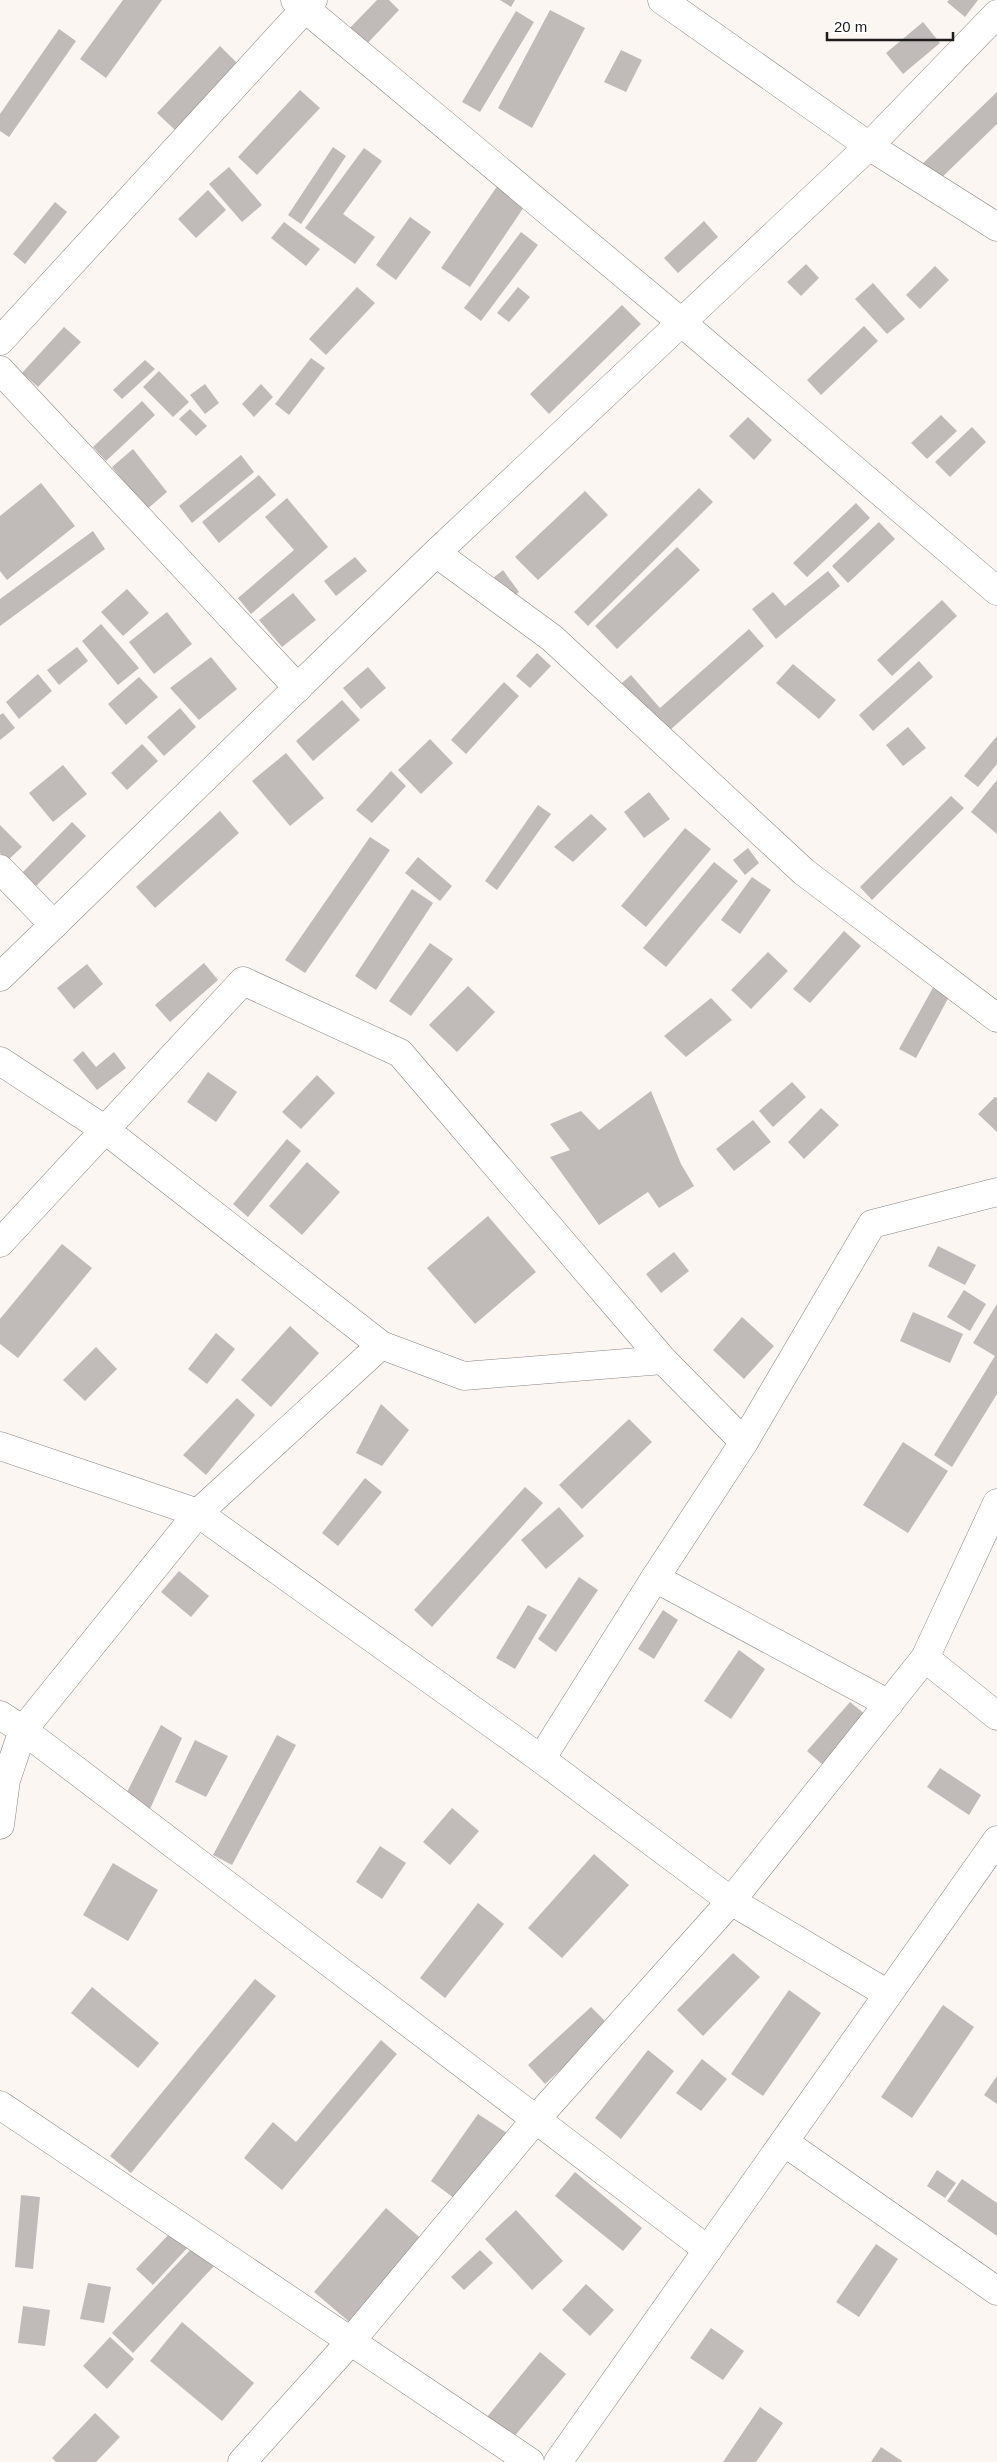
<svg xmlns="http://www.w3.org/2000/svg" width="997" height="2462" font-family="Helvetica,sans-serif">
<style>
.building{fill:#c0bab8}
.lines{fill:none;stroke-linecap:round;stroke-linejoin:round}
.minor-casing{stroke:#8a8583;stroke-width:29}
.minor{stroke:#fff;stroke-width:28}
</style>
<rect width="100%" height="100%" fill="#fcf6f3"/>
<g class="building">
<path d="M 123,0 L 162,0 L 106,78 L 80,59 Z"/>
<path d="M 377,0 L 389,0 L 399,10 L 363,48 L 346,32 Z"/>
<path d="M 500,0 L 515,0 L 511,7 Z"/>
<path d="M 949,0 L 978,0 L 965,17 L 947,2 Z"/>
<path d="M 550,10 L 585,28 L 532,128 L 498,108 Z"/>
<path d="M 516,11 L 534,22 L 480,112 L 462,102 Z"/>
<path d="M 923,22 L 940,43 L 903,74 L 886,53 Z"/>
<path d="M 59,29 L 76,41 L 9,137 L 0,131 L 0,114 Z"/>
<path d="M 220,46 L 237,63 L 175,130 L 157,113 Z"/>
<path d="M 621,50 L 642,60 L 626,92 L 604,82 Z"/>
<path d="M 300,90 L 320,108 L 257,175 L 238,157 Z"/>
<path d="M 997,92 L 997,124 L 934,185 L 918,168 Z"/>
<path d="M 333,147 L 346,156 L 301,224 L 288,215 Z"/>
<path d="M 364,148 L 382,161 L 343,214 L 375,237 L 355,264 L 305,228 Z"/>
<path d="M 229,167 L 262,205 L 242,222 L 209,184 Z"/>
<path d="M 498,185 L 526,204 L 470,287 L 441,268 Z"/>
<path d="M 208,190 L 226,210 L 196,238 L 178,219 Z"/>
<path d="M 55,202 L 67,212 L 25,264 L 13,254 Z"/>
<path d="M 410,217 L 431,232 L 396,280 L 376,265 Z"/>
<path d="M 704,221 L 718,237 L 678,273 L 664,258 Z"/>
<path d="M 284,222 L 320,249 L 306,266 L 271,238 Z"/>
<path d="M 521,232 L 538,245 L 481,321 L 464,308 Z"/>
<path d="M 806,264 L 819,278 L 801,296 L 787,282 Z"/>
<path d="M 935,266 L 949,280 L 920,309 L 906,295 Z"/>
<path d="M 873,283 L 905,319 L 887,334 L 855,299 Z"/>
<path d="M 357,287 L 375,303 L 326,355 L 309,339 Z"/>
<path d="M 518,287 L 530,297 L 509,322 L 497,313 Z"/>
<path d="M 622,305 L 641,324 L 549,414 L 530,394 Z"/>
<path d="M 864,326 L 878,341 L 821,395 L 807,380 Z"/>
<path d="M 64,327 L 81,342 L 38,387 L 22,373 Z"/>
<path d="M 311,358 L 325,368 L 289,415 L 275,404 Z"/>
<path d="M 145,360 L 155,369 L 122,399 L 113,390 Z"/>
<path d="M 159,371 L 189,402 L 173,417 L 143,387 Z"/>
<path d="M 205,384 L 219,403 L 205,414 L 190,395 Z"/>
<path d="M 261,384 L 273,397 L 254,417 L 242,404 Z"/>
<path d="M 142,401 L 155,415 L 106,461 L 93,447 Z"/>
<path d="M 190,409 L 207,426 L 196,436 L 179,419 Z"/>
<path d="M 941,415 L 957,431 L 927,459 L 911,443 Z"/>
<path d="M 748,417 L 772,440 L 754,460 L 729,436 Z"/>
<path d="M 972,427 L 986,442 L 950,477 L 935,462 Z"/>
<path d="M 133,449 L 167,492 L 146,510 L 112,467 Z"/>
<path d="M 241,455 L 254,472 L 192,523 L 179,506 Z"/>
<path d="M 259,475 L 276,495 L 219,543 L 202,522 Z"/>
<path d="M 41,483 L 75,526 L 7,580 L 0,571 L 0,516 Z"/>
<path d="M 699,488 L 713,502 L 588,626 L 574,612 Z"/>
<path d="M 585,491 L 608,515 L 538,580 L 515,557 Z"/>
<path d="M 287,498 L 328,547 L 251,614 L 238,598 L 294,550 L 265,517 Z"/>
<path d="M 856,503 L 870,518 L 807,577 L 793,563 Z"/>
<path d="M 879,522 L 895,539 L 848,583 L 832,566 Z"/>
<path d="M 93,531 L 105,549 L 0,626 L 0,599 Z"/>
<path d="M 677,547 L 700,570 L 617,649 L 595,626 Z"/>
<path d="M 355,557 L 367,571 L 336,596 L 324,581 Z"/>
<path d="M 503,570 L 519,592 L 505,603 L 488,582 Z"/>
<path d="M 828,571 L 840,586 L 776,639 L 752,609 L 773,592 L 785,606 Z"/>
<path d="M 127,589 L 149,613 L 123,636 L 101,612 Z"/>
<path d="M 293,593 L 316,620 L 282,647 L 259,620 Z"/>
<path d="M 942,600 L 957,616 L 892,676 L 877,660 Z"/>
<path d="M 167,612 L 192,644 L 154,674 L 129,642 Z"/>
<path d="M 101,624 L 139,668 L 118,685 L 82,641 Z"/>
<path d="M 749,629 L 764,646 L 660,739 L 615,689 L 631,675 L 660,708 Z"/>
<path d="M 77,647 L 88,661 L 59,685 L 47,670 Z"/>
<path d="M 537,653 L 551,666 L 530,688 L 516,676 Z"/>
<path d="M 211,657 L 237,689 L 199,720 L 170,688 Z"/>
<path d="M 919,661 L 933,677 L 873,731 L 859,715 Z"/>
<path d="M 793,664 L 836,700 L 819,719 L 776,683 Z"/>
<path d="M 368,667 L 386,688 L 361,709 L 343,688 Z"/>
<path d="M 38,674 L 52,691 L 19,719 L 6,702 Z"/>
<path d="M 139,677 L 158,697 L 126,725 L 108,704 Z"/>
<path d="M 504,682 L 519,696 L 466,754 L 451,740 Z"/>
<path d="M 342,700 L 360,720 L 313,761 L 296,741 Z"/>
<path d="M 180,708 L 196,727 L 164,756 L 147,737 Z"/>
<path d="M 3,713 L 15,728 L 0,740 L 0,715 Z"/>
<path d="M 908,727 L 926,748 L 903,766 L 886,745 Z"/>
<path d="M 997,736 L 997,764 L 978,787 L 964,776 Z"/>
<path d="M 430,739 L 453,763 L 421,794 L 398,770 Z"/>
<path d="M 142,744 L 158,761 L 127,790 L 111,773 Z"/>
<path d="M 286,753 L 324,798 L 290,826 L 252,781 Z"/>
<path d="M 63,765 L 87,794 L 53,822 L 29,793 Z"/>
<path d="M 391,771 L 406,786 L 372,823 L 356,810 Z"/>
<path d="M 997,780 L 997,834 L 971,812 Z"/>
<path d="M 649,792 L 670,819 L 644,838 L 624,812 Z"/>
<path d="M 951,796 L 964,808 L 872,900 L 860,887 Z"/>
<path d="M 538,805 L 551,814 L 497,890 L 485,881 Z"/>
<path d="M 220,811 L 239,833 L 155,908 L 136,887 Z"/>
<path d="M 591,814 L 607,829 L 573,862 L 554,847 Z"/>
<path d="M 72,822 L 86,836 L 35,887 L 21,874 Z"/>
<path d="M 0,825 L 22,847 L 7,861 L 0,853 Z"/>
<path d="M 685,828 L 711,849 L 646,927 L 621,906 Z"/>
<path d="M 370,837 L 390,850 L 305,973 L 285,960 Z"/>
<path d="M 748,848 L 759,863 L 745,875 L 733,860 Z"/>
<path d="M 418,857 L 452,886 L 440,901 L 405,873 Z"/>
<path d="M 714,862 L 738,881 L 666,967 L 643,948 Z"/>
<path d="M 752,877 L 771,890 L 740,934 L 721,920 Z"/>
<path d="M 412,889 L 433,903 L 376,990 L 355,976 Z"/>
<path d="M 844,931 L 861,946 L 810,1003 L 793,989 Z"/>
<path d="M 430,943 L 453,959 L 411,1016 L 389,1001 Z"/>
<path d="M 768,952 L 788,971 L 751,1009 L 731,990 Z"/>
<path d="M 204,963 L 218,980 L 170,1022 L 155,1005 Z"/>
<path d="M 87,964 L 103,984 L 74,1009 L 57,988 Z"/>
<path d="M 935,984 L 951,993 L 916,1058 L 899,1049 Z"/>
<path d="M 468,986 L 495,1012 L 457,1052 L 429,1025 Z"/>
<path d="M 711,998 L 732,1020 L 686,1057 L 664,1036 Z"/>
<path d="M 83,1051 L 96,1067 L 114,1052 L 126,1068 L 97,1090 L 73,1060 Z"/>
<path d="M 208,1072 L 237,1092 L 216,1122 L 187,1102 Z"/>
<path d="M 317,1075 L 335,1093 L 301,1129 L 282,1112 Z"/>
<path d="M 792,1082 L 806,1097 L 773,1127 L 759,1111 Z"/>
<path d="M 651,1091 L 681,1164 L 694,1186 L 659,1208 L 648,1192 L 599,1225 L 550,1157 L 570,1150 L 550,1124 L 581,1111 L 599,1130 Z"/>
<path d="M 995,1097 L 997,1098 L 997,1132 L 978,1114 Z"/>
<path d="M 821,1108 L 839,1125 L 804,1159 L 788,1142 Z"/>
<path d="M 753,1120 L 771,1142 L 734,1171 L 716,1149 Z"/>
<path d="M 287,1139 L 301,1151 L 248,1217 L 233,1204 Z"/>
<path d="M 307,1162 L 340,1192 L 302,1235 L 269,1206 Z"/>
<path d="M 488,1216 L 536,1272 L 475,1324 L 427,1268 Z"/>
<path d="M 62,1244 L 92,1268 L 18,1358 L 0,1344 L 0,1319 Z"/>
<path d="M 938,1246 L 976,1265 L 965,1285 L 928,1266 Z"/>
<path d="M 674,1252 L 689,1271 L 661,1293 L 646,1274 Z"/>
<path d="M 964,1290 L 986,1304 L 970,1331 L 947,1317 Z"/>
<path d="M 997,1304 L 997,1394 L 952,1467 L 934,1455 L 995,1356 L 973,1343 Z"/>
<path d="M 913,1312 L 963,1334 L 950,1363 L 900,1341 Z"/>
<path d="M 742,1317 L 774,1346 L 744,1379 L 713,1350 Z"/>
<path d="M 290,1326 L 319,1353 L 271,1407 L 241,1380 Z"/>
<path d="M 216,1333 L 235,1349 L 207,1384 L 188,1369 Z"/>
<path d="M 96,1347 L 117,1369 L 85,1401 L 63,1380 Z"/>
<path d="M 237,1398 L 255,1415 L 206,1475 L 183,1455 Z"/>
<path d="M 381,1404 L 409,1430 L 382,1466 L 356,1453 Z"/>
<path d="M 629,1419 L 652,1442 L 582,1509 L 559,1485 Z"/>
<path d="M 903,1442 L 948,1471 L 908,1533 L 863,1505 Z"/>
<path d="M 365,1478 L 382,1492 L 338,1546 L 322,1533 Z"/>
<path d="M 525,1487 L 543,1503 L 432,1627 L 414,1610 Z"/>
<path d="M 559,1507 L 584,1536 L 546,1569 L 521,1540 Z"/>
<path d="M 179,1571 L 209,1596 L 191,1617 L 161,1592 Z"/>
<path d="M 579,1577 L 598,1590 L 556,1652 L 538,1639 Z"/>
<path d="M 528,1605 L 547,1615 L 515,1669 L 496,1658 Z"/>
<path d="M 663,1610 L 678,1620 L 654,1659 L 638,1649 Z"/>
<path d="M 739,1650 L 765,1669 L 731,1719 L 704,1701 Z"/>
<path d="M 850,1702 L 866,1715 L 823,1765 L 807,1751 Z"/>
<path d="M 161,1725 L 182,1738 L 150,1809 L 124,1798 Z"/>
<path d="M 277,1735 L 296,1745 L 232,1865 L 213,1855 Z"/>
<path d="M 195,1740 L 228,1756 L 206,1797 L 175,1782 Z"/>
<path d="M 940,1768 L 981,1795 L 969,1815 L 927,1787 Z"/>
<path d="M 452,1808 L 479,1831 L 450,1865 L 423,1842 Z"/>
<path d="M 380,1846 L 406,1863 L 382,1899 L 356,1882 Z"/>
<path d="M 594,1854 L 629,1885 L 562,1958 L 528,1928 Z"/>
<path d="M 113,1863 L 158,1890 L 128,1941 L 83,1915 Z"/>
<path d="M 478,1903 L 504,1924 L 445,1998 L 420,1978 Z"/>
<path d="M 733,1953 L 760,1977 L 703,2036 L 677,2010 Z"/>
<path d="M 255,1979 L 276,1996 L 131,2173 L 110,2156 Z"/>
<path d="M 92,1987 L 159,2043 L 138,2068 L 71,2013 Z"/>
<path d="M 789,1990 L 821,2013 L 763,2096 L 731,2074 Z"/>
<path d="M 943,2005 L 974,2027 L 912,2118 L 881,2097 Z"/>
<path d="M 591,2007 L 609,2025 L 545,2084 L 528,2065 Z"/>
<path d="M 381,2040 L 397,2054 L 282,2190 L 244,2158 L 273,2122 L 296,2142 Z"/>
<path d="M 648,2050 L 674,2071 L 621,2139 L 595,2118 Z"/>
<path d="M 702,2059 L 727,2079 L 701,2111 L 676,2093 Z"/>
<path d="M 997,2076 L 997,2104 L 984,2095 Z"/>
<path d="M 478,2114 L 507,2133 L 458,2201 L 431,2181 Z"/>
<path d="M 937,2170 L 956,2183 L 945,2198 L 927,2186 Z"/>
<path d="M 575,2172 L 642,2228 L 623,2251 L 555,2196 Z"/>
<path d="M 962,2179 L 997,2203 L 997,2236 L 947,2201 Z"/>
<path d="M 21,2195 L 40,2197 L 33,2269 L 15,2267 Z"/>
<path d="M 386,2208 L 425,2242 L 353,2325 L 314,2292 Z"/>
<path d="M 516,2210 L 563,2261 L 532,2290 L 485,2239 Z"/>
<path d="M 173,2230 L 190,2245 L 153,2285 L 136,2269 Z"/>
<path d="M 876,2244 L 898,2259 L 859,2317 L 836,2302 Z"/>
<path d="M 193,2247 L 214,2266 L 133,2353 L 112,2333 Z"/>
<path d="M 480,2250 L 493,2263 L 464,2290 L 451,2277 Z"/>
<path d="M 88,2283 L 111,2287 L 104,2323 L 80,2319 Z"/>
<path d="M 586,2284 L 614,2310 L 590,2336 L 562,2310 Z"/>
<path d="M 23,2306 L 50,2310 L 45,2346 L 18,2343 Z"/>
<path d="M 182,2322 L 254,2383 L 222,2421 L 150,2361 Z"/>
<path d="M 711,2328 L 744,2351 L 723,2380 L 690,2358 Z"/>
<path d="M 110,2337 L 134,2359 L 107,2389 L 83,2366 Z"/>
<path d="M 540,2352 L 566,2374 L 513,2438 L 487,2417 Z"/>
<path d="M 760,2407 L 783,2423 L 756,2462 L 723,2462 Z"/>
<path d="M 95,2413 L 120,2437 L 96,2462 L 56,2462 L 52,2458 Z"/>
<path d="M 881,2447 L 902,2461 L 901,2462 L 871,2462 Z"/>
</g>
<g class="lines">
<g class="minor-casing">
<g id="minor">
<path d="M 295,0 L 681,322 L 997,591"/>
<path d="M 662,0 L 869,146 L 997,227"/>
<path d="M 0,341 L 313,0"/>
<path d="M 0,370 L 298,688"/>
<path d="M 436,553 L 552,638 L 804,872 L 997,1018"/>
<path d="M 0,869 L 54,925"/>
<path d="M 0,977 L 436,553 L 869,146 L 997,14"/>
<path d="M 0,1061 L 104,1129 L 381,1345 L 464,1376 L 663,1360"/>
<path d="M 0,1243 L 243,981 L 400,1053 L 663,1360 L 744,1442"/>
<path d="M 0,1446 L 198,1513 L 541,1759 L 731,1901 L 888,1994"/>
<path d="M 655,1578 L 889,1704"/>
<path d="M 925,1658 L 997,1716"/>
<path d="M 0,1715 L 23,1730 L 708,2250"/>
<path d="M 541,1759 L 655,1578 L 744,1442 L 872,1224 L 997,1192"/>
<path d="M 0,1825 L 6,1780 L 23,1730 L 198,1513 L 381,1345"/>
<path d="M 0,2105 L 530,2462"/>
<path d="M 784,2142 L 997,2291"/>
<path d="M 242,2462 L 351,2341 L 536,2119 L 731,1901 L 925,1658 L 997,1503"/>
<path d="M 558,2462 L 997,1840"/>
</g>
</g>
<use href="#minor" class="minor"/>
</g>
<path d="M827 32v8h126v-8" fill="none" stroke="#1f1d1c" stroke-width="2.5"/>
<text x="834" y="32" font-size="15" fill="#1f1d1c" stroke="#ffffff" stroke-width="4" paint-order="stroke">20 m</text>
</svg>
